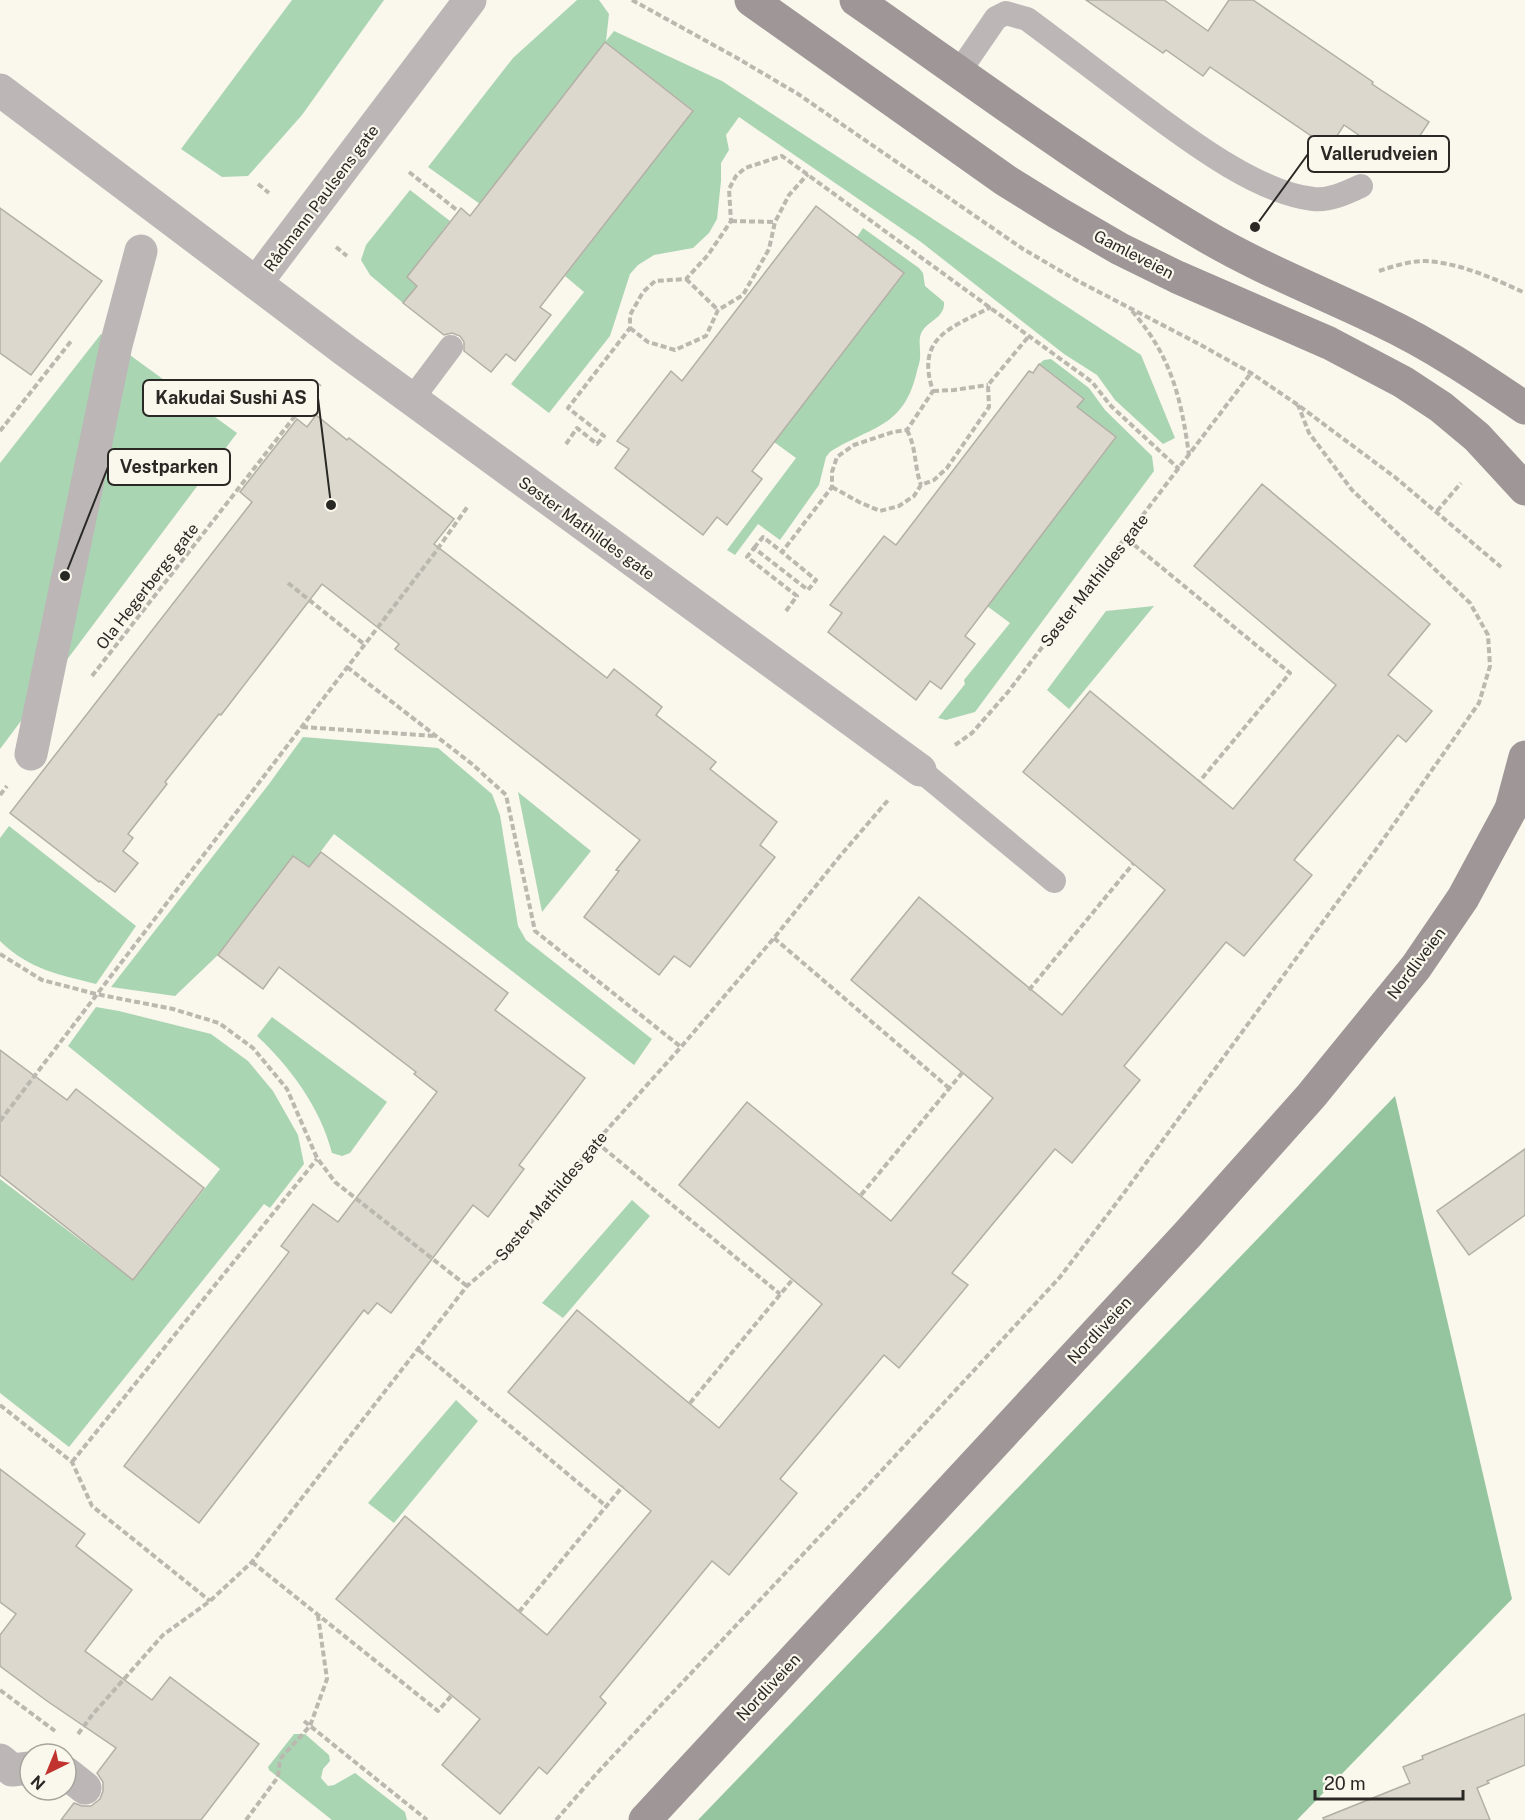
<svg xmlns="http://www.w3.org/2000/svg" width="1525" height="1820" font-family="'Public Sans',sans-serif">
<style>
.green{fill:#aad5b3}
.forest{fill:#94c59f}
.building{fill:#dcd8ce;stroke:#b2afa5;stroke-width:1.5}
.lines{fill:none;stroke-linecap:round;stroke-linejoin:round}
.path{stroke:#bab8af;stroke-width:4;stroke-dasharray:6 3;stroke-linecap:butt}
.service{stroke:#bcb6b7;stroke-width:24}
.pedestrian{stroke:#bcb6b7;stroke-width:33}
.minor{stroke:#bcb6b7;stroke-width:33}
.secondary{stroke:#9f9797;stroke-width:33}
.labels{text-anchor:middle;stroke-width:4.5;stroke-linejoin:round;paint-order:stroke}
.street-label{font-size:16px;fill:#292824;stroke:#faf7ec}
.leader{fill:none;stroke:#292824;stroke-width:2}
.callout-dot{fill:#292824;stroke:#faf7ec;stroke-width:2}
.callout{fill:#faf7ec;stroke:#292824;stroke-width:2}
.callout-label{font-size:18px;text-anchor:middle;font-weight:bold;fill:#292824}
</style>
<rect width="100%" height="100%" fill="#faf7ec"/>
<g class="green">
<path d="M 292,0 L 384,0 L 302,115 L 248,176 L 222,177 L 181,149 Z"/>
<path d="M 577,0 L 599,0 L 609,14 L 606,41 L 614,31 L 722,81 L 1141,355 L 1175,438 L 1163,444 L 1115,400 L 1097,375 L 1064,354 L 921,242 L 739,117 L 726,135 L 729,150 L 721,163 L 721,181 L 717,219 L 709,233 L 693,248 L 654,255 L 638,265 L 630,274 L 610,336 L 549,413 L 511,384 L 584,292 L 565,276 L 693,110 L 605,42 L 480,204 L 428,167 L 513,58 Z"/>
<path d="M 410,190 L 450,221 L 407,277 L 417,286 L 403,303 L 370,275 L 361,260 L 366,245 Z"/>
<path d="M 863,228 L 919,268 L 923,273 L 925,286 L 944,302 C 945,317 930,320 923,330 C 917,338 921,349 920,358 C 920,362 918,367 917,371 C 904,428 873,425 830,452 L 826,457 L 819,485 L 780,540 L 758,524 L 735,555 L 727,550 L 796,458 L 774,442 L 904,273 L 857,237 Z"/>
<path d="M 101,334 L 237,433 L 0,749 L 0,463 Z"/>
<path d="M 1051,359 L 1089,388 L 1105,410 L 1152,456 L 1154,471 L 975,712 L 946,720 L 938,718 L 965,684 L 964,680 L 1010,623 L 987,606 L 1116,437 L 1077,407 L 1083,398 L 1039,364 L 1044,360 Z"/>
<path d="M 1154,606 L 1069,709 L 1047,690 L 1106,611 Z"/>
<path d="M 303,737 L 438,748 L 492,794 L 500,815 L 518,926 L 526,940 L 652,1039 L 634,1065 L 334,834 L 309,867 L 293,856 L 218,955 L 175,996 L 111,987 L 269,784 Z"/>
<path d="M 518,792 L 591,851 L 542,912 Z"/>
<path d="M 9,826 L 136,926 L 96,984 C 58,974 30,970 0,941 L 0,838 Z"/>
<path d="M 96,1007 L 119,1011 L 211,1034 L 248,1061 L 273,1091 L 298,1135 L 304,1164 L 270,1208 L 264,1204 L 69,1447 L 0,1393 L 0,1179 L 133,1280 L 220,1169 L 68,1046 Z"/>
<path d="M 272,1017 L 387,1102 L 350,1153 L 342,1156 L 332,1153 C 320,1107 291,1068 257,1036 Z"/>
<path d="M 632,1200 L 650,1216 L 563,1318 L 542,1303 Z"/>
<path d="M 456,1400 L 478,1421 L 394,1523 L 368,1503 Z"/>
<path d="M 294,1734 L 305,1734 L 329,1755 L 330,1761 L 323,1769 L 321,1778 L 328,1786 L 334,1785 L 355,1773 L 405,1812 L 407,1820 L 332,1820 L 269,1770 L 268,1767 Z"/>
</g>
<path class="forest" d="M 1395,1096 L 1512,1599 L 1297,1820 L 698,1820 Z"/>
<g class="building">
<path d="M 1086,0 L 1164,0 L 1208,31 L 1229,0 L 1253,0 L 1373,82 L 1372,84 L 1429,122 L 1401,164 L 1344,125 L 1329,148 L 1210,67 L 1203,76 L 1166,50 L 1163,53 Z"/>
<path d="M 605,42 L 693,111 L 540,307 L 551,315 L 515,361 L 506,354 L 491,372 L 464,351 L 464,342 L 460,336 L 452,333 L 444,335 L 403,303 L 417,286 L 407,277 L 461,208 L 470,216 Z"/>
<path d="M 816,206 L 904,273 L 752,471 L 762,479 L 727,525 L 717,517 L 703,535 L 615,468 L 629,449 L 617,441 L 671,371 L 682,381 Z"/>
<path d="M 0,208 L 102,281 L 31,375 L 0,353 Z"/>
<path d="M 1039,364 L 1084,399 L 1077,407 L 1116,437 L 965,636 L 975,644 L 941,689 L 930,681 L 916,700 L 828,632 L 842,613 L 830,605 L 884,536 L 896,545 L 1029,371 L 1033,373 Z"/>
<path d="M 316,415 L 347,440 L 349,438 L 454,519 L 434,544 L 607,678 L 614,669 L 662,707 L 656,715 L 716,762 L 710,769 L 777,822 L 760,845 L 775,857 L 690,967 L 674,956 L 659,975 L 584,917 L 619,871 L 616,870 L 640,840 L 395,649 L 399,644 L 322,584 L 221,715 L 219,714 L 165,782 L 167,784 L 128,834 L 133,838 L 123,851 L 138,863 L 115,892 L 100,881 L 99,882 L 10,813 L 252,502 L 240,492 L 297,419 L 307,427 Z"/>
<path d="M 1262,484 L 1430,624 L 1388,675 L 1432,711 L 1406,742 L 1398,735 L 1294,860 L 1312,875 L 1244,956 L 1226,942 L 1124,1066 L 1140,1080 L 1072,1163 L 1055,1149 L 952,1273 L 968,1285 L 899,1368 L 884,1355 L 780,1479 L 797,1493 L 729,1575 L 712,1561 L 600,1697 L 606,1703 L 547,1774 L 539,1767 L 500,1814 L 442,1765 L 480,1719 L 336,1599 L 405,1516 L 547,1635 L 651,1511 L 508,1392 L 577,1310 L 719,1428 L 822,1304 L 679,1185 L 747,1102 L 891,1221 L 993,1098 L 851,980 L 919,897 L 1062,1015 L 1165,890 L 1023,772 L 1090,691 L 1233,809 L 1336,685 L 1194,566 Z"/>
<path d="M 321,852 L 508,993 L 495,1010 L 585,1078 L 519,1165 L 524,1169 L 488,1217 L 473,1205 L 391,1313 L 377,1303 L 368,1314 L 364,1310 L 199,1523 L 124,1466 L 289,1252 L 281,1246 L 313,1204 L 338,1222 L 437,1092 L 414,1074 L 416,1072 L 279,967 L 263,989 L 218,955 L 293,856 L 309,867 Z"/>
<path d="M 0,1050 L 67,1100 L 76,1089 L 204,1188 L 133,1280 L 0,1175 Z"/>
<path d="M 1525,1149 L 1525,1215 L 1469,1255 L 1437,1211 Z"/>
<path d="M 0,1469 L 85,1534 L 76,1546 L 132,1590 L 85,1651 L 152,1700 L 170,1677 L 259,1744 L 201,1820 L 61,1820 L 74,1803 L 82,1806 L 91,1806 L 100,1799 L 103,1791 L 103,1782 L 97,1773 L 116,1748 L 47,1701 L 0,1666 L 0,1635 L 16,1614 L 0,1602 Z"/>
<path d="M 1525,1714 L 1525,1765 L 1487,1781 L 1489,1783 L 1477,1788 L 1490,1820 L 1324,1820 L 1323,1818 L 1410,1783 L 1403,1767 L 1423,1759 L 1422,1756 Z"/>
</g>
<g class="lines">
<g class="path">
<path d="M 632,0 L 737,58 L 798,94 L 1023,249 L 1076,280 L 1199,344 L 1251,373 L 1298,405 L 1396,478 L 1501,567"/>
<path d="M 409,172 L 458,211"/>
<path d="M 258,184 L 269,193"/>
<path d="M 731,221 L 775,222"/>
<path d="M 336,247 L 347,256"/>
<path d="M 1379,271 C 1394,266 1410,261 1426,261 C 1460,263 1495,279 1525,293"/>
<path d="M 686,279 L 718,310"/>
<path d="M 1132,311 C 1171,356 1181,397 1189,455"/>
<path d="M 630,328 L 648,342 L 675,350 L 706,336 L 718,310 L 743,295 L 769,249 L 775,222 L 789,195 L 808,174"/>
<path d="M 933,391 L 954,390 L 988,385"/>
<path d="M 907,430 C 917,450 914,466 921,485"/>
<path d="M 0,431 L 72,340"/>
<path d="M 566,444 L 577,428 L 597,444 L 604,436 L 568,408 L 630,328 L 630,315 L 643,292 L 655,281 L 686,279 L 708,255 L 731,221 L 729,189 L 736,176 L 745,168 L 782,156 L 1092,382 L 1111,406 L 1179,469"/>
<path d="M 832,487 L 859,502 L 880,511 L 899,506 L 914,496 L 921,485 L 934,480 L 947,468 L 989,407 L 988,385 L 1029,336"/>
<path d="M 1437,511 L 1461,483"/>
<path d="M 1127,539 L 1290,673 L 1199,782"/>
<path d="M 754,548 L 763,537 L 782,552"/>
<path d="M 288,583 L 364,644"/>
<path d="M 786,611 L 797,596 L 747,557 L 754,548 L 808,590 L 816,580 L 782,552 L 832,487 L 832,472 L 837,457 L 854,445 L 893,432 L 907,430 L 933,391 C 915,337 951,328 991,307"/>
<path d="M 347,667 L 472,764 L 506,795 L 535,931 L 681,1047"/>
<path d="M 92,676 L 320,384"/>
<path d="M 302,727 L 435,736"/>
<path d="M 955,745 L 972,733 L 1008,692 L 1251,373"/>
<path d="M 0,795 L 7,786"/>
<path d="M 774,938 L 949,1088"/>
<path d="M 0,954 L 42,980 L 96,994 L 173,1009 L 219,1023 L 253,1048 L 287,1089 L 317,1158 L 335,1182 L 467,1286"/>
<path d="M 1029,990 L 1133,864"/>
<path d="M 0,1121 L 434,554 L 468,506"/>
<path d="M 596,1142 L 780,1294"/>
<path d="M 861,1195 L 962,1073"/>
<path d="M 419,1350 L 606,1506"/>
<path d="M 690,1403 L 793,1279"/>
<path d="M 0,1405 L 72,1462 L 92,1506 L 210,1601"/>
<path d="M 72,1462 L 317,1159"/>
<path d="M 252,1562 L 438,1711 L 452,1695"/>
<path d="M 519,1612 L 623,1486"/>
<path d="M 0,1690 L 55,1731"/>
<path d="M 304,1721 L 427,1820"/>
<path d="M 78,1734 L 93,1714 L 163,1635 L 210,1601 L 252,1562 L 467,1286 L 507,1252 L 596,1142 L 681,1047 L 774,938 L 840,856 L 889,799"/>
<path d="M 246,1820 L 278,1777 L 280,1759 L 310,1726 L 327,1679 L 318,1616"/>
<path d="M 556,1820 L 598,1772 L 872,1481 L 1060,1277 L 1124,1193 L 1380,844 L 1479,703 L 1490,666 L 1488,635 L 1470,603 L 1352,490 L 1309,433 L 1298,405"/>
</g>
<g class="service">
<path d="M 959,72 L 996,18 L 1006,13 L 1027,19 C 1069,50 1110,82 1152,113 C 1194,144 1260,193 1313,199 C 1329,201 1346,193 1361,186"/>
<path d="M 412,399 L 451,347"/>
<path d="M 920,770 L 1054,881"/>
</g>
<path class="pedestrian" d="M 31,754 L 116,345 L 141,251"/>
<g class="minor">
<path d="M 0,90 L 346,351 L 920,770"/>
<path d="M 256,283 L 470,0"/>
<path d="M 0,1760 L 12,1770 L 30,1768"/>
<path d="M 66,1773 L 85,1788"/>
</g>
<g class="secondary">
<path d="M 751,0 L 1005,180 L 1058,213 L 1120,249 L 1177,277 L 1329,343 L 1403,382 L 1441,407 L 1477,437 L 1525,489"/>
<path d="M 856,0 C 970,79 1082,163 1202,234 C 1259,268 1321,292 1381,321 C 1432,345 1478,376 1525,408"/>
<path d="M 1511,809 L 1525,757"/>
<path d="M 645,1820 L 1187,1235 L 1311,1096 L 1416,967 L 1463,898 L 1511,809 L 1525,790"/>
</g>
</g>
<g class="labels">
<g class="street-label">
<text transform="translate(321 198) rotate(-53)" y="6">Rådmann Paulsens gate</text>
<text transform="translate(1134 254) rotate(27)" y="6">Gamleveien</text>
<text transform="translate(587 528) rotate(36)" y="6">Søster Mathildes gate</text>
<text transform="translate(1094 580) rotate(-52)" y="6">Søster Mathildes gate</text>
<text transform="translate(147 586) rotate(-52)" y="6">Ola Hegerbergs gate</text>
<text transform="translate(1416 963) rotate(-53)" y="6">Nordliveien</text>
<text transform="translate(551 1196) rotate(-50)" y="6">Søster Mathildes gate</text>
<text transform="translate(1099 1330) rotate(-47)" y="6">Nordliveien</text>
<text transform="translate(768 1687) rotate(-47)" y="6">Nordliveien</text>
</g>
</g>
<path class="leader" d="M1255 227L1308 154M331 505L318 398M65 576L108 467"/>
<g class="callout-dot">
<circle cx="1255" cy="227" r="6"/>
<circle cx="331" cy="505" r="6"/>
<circle cx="65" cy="576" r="6"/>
</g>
<g class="callout">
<rect x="1308" y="136" width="141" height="36" rx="6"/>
<rect x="143" y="380" width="175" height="36" rx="6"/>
<rect x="108" y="449" width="122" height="36" rx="6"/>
</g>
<g class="callout-label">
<text x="1379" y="160">Vallerudveien</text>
<text x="231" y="404">Kakudai Sushi AS</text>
<text x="169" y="473">Vestparken</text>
</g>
<g transform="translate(48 1772) rotate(223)"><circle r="28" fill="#faf7ec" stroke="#a6a49c" stroke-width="1.5"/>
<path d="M0-4.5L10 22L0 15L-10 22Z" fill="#c1332e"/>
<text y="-9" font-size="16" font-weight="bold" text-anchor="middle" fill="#292824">N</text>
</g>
<path d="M1315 1790v9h148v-9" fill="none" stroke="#292824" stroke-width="3"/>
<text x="1324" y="1790" font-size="18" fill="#292824" stroke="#faf7ec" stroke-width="4.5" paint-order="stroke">20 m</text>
</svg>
